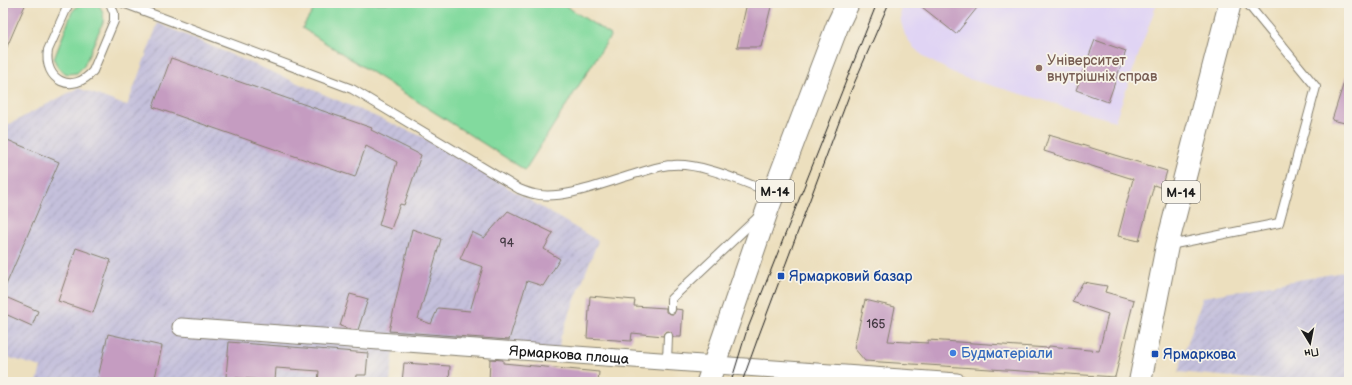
<svg xmlns="http://www.w3.org/2000/svg" width="1352" height="385" font-family="'Balsamiq Sans',sans-serif">
<style>
.built{fill:#e0d4f4}
.industrial{fill:url(#industrial-furrows)}
.green{fill:#82da9e;stroke:#4f7b5d}
.building{fill:#c59cc1}
.lines{fill:none;stroke-linecap:round;stroke-linejoin:round}
.lane-casing{stroke:#847e6d;stroke-width:10}
.street-casing{stroke:#847e6d;stroke-width:19}
.primary-casing{stroke:#847e6d;stroke-width:24}
.lane{stroke:#fff;stroke-width:8}
.street{stroke:#fff;stroke-width:17}
.primary{stroke:#fff;stroke-width:22}
.tram{stroke:#1c1c1c;stroke-width:1}
.education-dot{fill:#8d6e63;stroke:#f7f3e8;stroke-width:1.5}
.transit-dot{fill:#1a4fb4;stroke:#f7f3e8;stroke-width:1.5}
.shop-dot{fill:#3f7fe0;stroke:#f7f3e8;stroke-width:1.5}
.labels{text-anchor:middle;stroke-width:3.5;stroke-linejoin:round;paint-order:stroke}
.number-label{font-size:12px;fill:#463c45}
.shield{fill:#f7f3e8;stroke:#5e5c59;stroke-width:1}
.shield-label{font-size:13px;font-weight:bold;fill:#1c1c1c}
.education-label{font-size:14px;fill:#785e54;stroke:#f7f3e8;text-anchor:start}
.transit-label{font-size:14px;fill:#164399;stroke:#f7f3e8;text-anchor:start}
.shop-label{font-size:14px;fill:#366cbe;stroke:#f7f3e8;text-anchor:start}
.street-label{font-size:14px;fill:#1c1c1c;stroke:#f7f3e8}
</style>
<defs>
<pattern id="industrial-furrows" width="10" height="10" patternUnits="userSpaceOnUse"><rect width="10" height="10" fill="#c4c0db"/><path d="M-1 1l2-2M0 10L10 0M9 11l2-2" fill="none" stroke="#a8a4bb"/></pattern>
</defs>
<rect width="100%" height="100%" fill="#f7f3e8"/>
<filter id="ink" filterUnits="userSpaceOnUse"><feTurbulence type="fractalNoise" baseFrequency=".025" numOctaves="2"/><feDisplacementMap in="SourceGraphic" scale="8" xChannelSelector="R" yChannelSelector="G"/><feConvolveMatrix kernelMatrix="1 2 1 2 8 2 1 2 1" color-interpolation-filters="sRGB"/></filter>
<filter id="wash" filterUnits="userSpaceOnUse"><feTurbulence type="fractalNoise" baseFrequency=".012" numOctaves="4" result="noise"/><feDisplacementMap in="SourceGraphic" scale="16" xChannelSelector="R" yChannelSelector="G"/><feGaussianBlur stdDeviation="0.9" result="paint"/><feColorMatrix in="noise" values="0 0 0 0 0 0 0 0 0 0 0 0 0 0 0 0 0 1.4 0 .05"/><feComposite in="paint" operator="in"/></filter>
<g filter="url(#wash)">
<rect width="100%" height="100%" fill="#ecdfbe"/>
<path class="built" d="M 902,3 L 1157,3 L 1115,121 L 962,77 L 927,59 L 914,48 L 905,35 L 901,22 L 900,10 Z"/>
<g class="industrial">
<path d="M 158,23 L 423,137 L 598,241 L 560,338 L 558,360 L 394,350 L 390,382 L 37,382 L 41,367 L 3,356 L 3,130 L 4,127 L 78,88 L 127,106 Z"/>
<path d="M 1349,271 L 1349,382 L 1286,382 L 1178,372 L 1203,297 Z"/>
</g>
<g class="green">
<path d="M 80,3 L 98,4 C 103,10 104,15 103,22 L 84,66 L 77,73 L 68,74 L 63,72 L 58,68 L 54,59 L 72,12 Z"/>
<path d="M 318,3 L 561,3 L 611,35 L 525,170 L 302,28 Z"/>
</g>
<g id="blocks">
<g class="building">
<path d="M 3,3 L 26,3 L 3,56 Z"/>
<path d="M 747,3 L 772,3 L 761,47 L 737,47 Z"/>
<path d="M 917,3 L 981,3 L 956,34 Z"/>
<path d="M 1095,40 L 1126,51 L 1108,102 L 1076,90 Z"/>
<path d="M 171,58 L 372,128 L 371,130 L 421,155 L 404,205 L 400,204 L 391,229 L 379,225 L 397,162 L 366,146 L 355,177 L 153,107 Z"/>
<path d="M 1346,76 L 1349,77 L 1349,124 L 1332,120 Z"/>
<path d="M 1049,135 L 1167,171 L 1162,188 L 1154,185 L 1139,241 L 1118,236 L 1133,179 L 1044,151 Z"/>
<path d="M 3,138 L 59,162 L 3,292 Z"/>
<path d="M 508,211 L 553,233 L 544,249 L 560,259 L 543,286 L 527,281 L 509,340 L 389,331 L 412,229 L 441,239 L 418,319 L 431,324 L 438,308 L 470,311 L 483,267 L 460,259 L 472,232 L 484,238 Z"/>
<path d="M 76,248 L 111,260 L 93,313 L 58,301 Z"/>
<path d="M 1083,282 L 1107,286 L 1105,292 L 1134,300 L 1115,377 L 865,361 L 854,348 L 865,300 L 895,307 L 888,341 L 928,343 L 928,340 L 1048,348 L 1049,346 L 1099,351 L 1108,314 L 1072,302 Z"/>
<path d="M 350,294 L 368,299 L 358,330 L 349,329 L 340,326 Z"/>
<path d="M 3,296 L 38,311 L 32,326 L 3,313 Z"/>
<path d="M 590,296 L 635,300 L 634,306 L 666,308 L 666,312 L 671,314 L 674,314 L 676,309 L 683,310 L 681,337 L 673,337 L 671,332 L 668,331 L 664,333 L 663,336 L 632,333 L 631,341 L 587,338 Z"/>
<path d="M 108,334 L 162,346 L 154,382 L 97,382 Z"/>
<path d="M 229,342 L 368,353 L 366,375 L 356,375 L 355,382 L 318,382 L 319,371 L 276,368 L 275,381 L 226,377 Z"/>
<path d="M 490,359 L 503,360 L 503,363 L 599,372 L 598,382 L 489,382 Z"/>
<path d="M 404,363 L 450,366 L 449,382 L 402,382 Z"/>
</g>
</g>
</g>
<g filter="url(#ink)">
<use href="#blocks" fill-opacity="0" stroke="#847e6d" stroke-width="1"/>
<g class="lines">
<g class="lane-casing">
<g id="lane">
<path d="M 69,3 L 48,50 C 43,81 73,95 93,71 L 114,21 L 114,13 L 110,3"/>
<path d="M 123,3 L 352,89 L 519,189 C 524,191 529,193 534,194 C 563,201 609,181 638,173 C 649,170 661,165 673,165 C 704,163 744,183 773,193"/>
<path d="M 1170,245 L 1279,223 L 1316,87 L 1247,3"/>
<path d="M 671,309 L 671,299 L 758,217"/>
<path d="M 667,361 L 668,336"/>
</g>
</g>
<g class="street-casing">
<g id="street">
<path id="s1" d="M 181,327 L 957,382"/>
</g>
</g>
<g class="primary-casing">
<g id="primary">
<path d="M 708,382 L 768,208 L 838,24 L 848,3"/>
<path d="M 1140,382 L 1167,246 L 1230,3"/>
</g>
</g>
<use href="#lane" class="lane"/>
<use href="#street" class="street"/>
<use href="#primary" class="primary"/>
<g class="tram">
<path d="M 731,382 L 746,333 L 877,3"/>
<path d="M 742,382 L 759,335 L 850,93 L 889,3"/>
</g>
</g>
</g>
<circle class="education-dot" cx="1039" cy="68" r="4"/>
<g class="transit-dot">
<rect x="777" y="272" width="8" height="8" rx="2"/>
<rect x="1151" y="350" width="8" height="8" rx="2"/>
</g>
<circle class="shop-dot" cx="953" cy="353" r="4"/>
<g class="labels">
<g class="number-label">
<text x="507" y="247">94</text>
<text x="876" y="328">165</text>
</g>
<g class="shield">
<rect x="756" y="180" width="38" height="22" rx="3"/>
<rect x="1162" y="181" width="38" height="22" rx="3"/>
</g>
<g class="shield-label">
<text x="775" y="196">М-14</text>
<text x="1181" y="197">М-14</text>
</g>
<g class="education-label">
<text x="1047" y="65">Університет<tspan x="1047" dy="16">внутрішніх справ</tspan></text>
</g>
<g class="transit-label">
<text x="789" y="281">Ярмарковий базар</text>
<text x="1163" y="359">Ярмаркова</text>
</g>
<g class="shop-label">
<text x="961" y="358">Будматеріали</text>
</g>
<g class="street-label">
<text dy="5" stroke="none"><textPath href="#s1" startOffset="389">Ярмаркова площа</textPath></text>
</g>
</g>
<rect width="1352" height="385" fill="none" stroke="#f7f3e8" stroke-width="16"/>
<g transform="translate(1310 343) rotate(170)" stroke="#f7f3e8" stroke-width="3" paint-order="stroke">
<path d="M0-3L7 15L0 10L-7 15Z" fill="#1c1c1c"/>
<text y="-6" font-size="11" font-weight="bold" text-anchor="middle" fill="#1c1c1c">Пн</text>
</g>
</svg>
